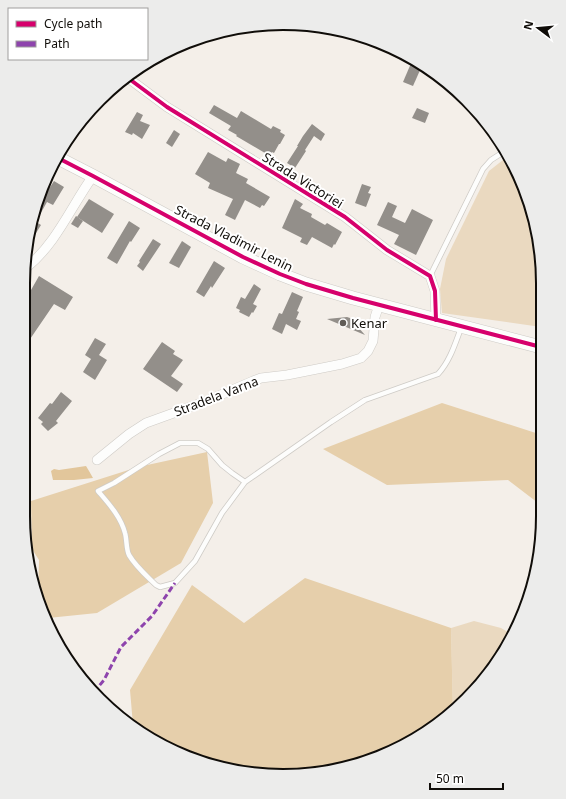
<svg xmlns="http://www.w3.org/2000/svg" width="566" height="799" font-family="'Noto Sans',sans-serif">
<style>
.green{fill:#ead9c0}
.forest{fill:#e6cfab}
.water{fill:#e2c69b}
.building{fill:#938f8a}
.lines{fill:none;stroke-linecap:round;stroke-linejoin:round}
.service-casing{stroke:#cecbc6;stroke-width:6}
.minor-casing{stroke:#cecbc6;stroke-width:10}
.secondary-casing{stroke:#cecbc6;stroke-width:14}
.service{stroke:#fdfdfc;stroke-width:4.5}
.minor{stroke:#fdfdfc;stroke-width:9}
.secondary{stroke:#fdfdfc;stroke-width:13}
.quiet{stroke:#8e44ad;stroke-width:3;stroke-dasharray:6 3;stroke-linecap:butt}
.cycleway-casing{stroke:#fff;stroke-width:6}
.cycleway{stroke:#d6006c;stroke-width:4}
.poi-dot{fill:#605c57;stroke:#fff;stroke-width:1.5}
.labels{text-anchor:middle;stroke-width:4;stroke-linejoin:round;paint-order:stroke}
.street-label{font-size:13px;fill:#100d09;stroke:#fff}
.poi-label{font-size:13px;fill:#100d09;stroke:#fff;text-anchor:start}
.rim{fill:none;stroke:#100d09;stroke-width:2}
</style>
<rect width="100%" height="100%" fill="#f4efe9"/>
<g class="green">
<path d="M 508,156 L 516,168 L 541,249 L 541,327 L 442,313 L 440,289 L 446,259 L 489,171 Z"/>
<path d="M 474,621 L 501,628 L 513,635 L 455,711 L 453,713 L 451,628 Z"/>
</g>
<g class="forest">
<path d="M 442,403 L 542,435 L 542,506 L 508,480 L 387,485 L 323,449 Z"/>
<path d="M 207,452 L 213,503 L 181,563 L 97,613 L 48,618 L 38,598 L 39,560 L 32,549 L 31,501 L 138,467 Z"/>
<path d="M 305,578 L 451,628 L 453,713 L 398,749 L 317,774 L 249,774 L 183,756 L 133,725 L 130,690 L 192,585 L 244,623 Z"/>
</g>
<path class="water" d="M 86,466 L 89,471 L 93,478 L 74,480 L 53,480 L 51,471 L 54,469 L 59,470 Z"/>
<g class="building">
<path d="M 412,61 L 421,68 L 413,86 L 403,82 Z"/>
<path d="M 214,105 L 237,118 L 241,111 L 271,129 L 273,126 L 281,130 L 280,132 L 285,135 L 280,144 L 279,144 L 274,153 L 272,152 L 270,156 L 236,136 L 237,135 L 228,130 L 231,126 L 209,113 Z"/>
<path d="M 417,108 L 429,113 L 425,123 L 412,118 Z"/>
<path d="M 137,112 L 143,115 L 140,121 L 150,125 L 142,139 L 133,133 L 132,135 L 125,132 Z"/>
<path d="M 312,124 L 325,134 L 321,141 L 314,136 L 305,150 L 306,151 L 295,168 L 287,163 L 298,146 L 297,146 L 303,136 Z"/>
<path d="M 174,130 L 180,134 L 172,147 L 166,143 Z"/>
<path d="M 208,152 L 226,162 L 228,158 L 240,164 L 236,173 L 248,179 L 246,183 L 270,197 L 264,206 L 262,205 L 260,208 L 245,200 L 235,220 L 225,215 L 233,199 L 208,188 L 210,183 L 195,174 Z"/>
<path d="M 54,181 L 64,187 L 53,205 L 47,202 L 38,218 L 34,216 L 43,193 L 45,195 Z"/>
<path d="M 362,184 L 371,187 L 368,193 L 371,194 L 366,207 L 355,203 Z"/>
<path d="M 89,199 L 114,214 L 102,233 L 77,217 Z"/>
<path d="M 295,199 L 303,204 L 300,208 L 312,214 L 311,217 L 325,225 L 327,223 L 342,232 L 335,245 L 334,244 L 332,248 L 312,237 L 307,245 L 300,242 L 302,238 L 282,228 Z"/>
<path d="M 388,202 L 397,206 L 392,217 L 405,223 L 412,209 L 433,220 L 416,255 L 394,244 L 399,235 L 377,225 Z"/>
<path d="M 76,216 L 83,221 L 78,228 L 71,224 Z"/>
<path d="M 33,220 L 41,225 L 28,246 L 28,232 Z"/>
<path d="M 129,221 L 140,228 L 131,242 L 130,241 L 117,264 L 107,258 Z"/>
<path d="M 153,239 L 161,244 L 143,271 L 137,266 L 140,262 L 139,261 Z"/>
<path d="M 182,241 L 191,247 L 179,268 L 169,263 Z"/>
<path d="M 214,261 L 225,268 L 212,288 L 211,286 L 204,297 L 196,292 Z"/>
<path d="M 39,276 L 73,297 L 65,310 L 54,304 L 26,345 L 27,297 Z"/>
<path d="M 254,284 L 261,289 L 253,304 L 257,306 L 253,313 L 252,312 L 249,317 L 239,312 L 240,310 L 236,308 L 241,297 L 245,299 Z"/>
<path d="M 292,292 L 303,297 L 297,311 L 299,312 L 296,319 L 301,321 L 297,330 L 286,324 L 282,334 L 272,329 L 279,313 L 282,314 Z"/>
<path d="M 347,317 L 350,318 L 365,335 L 327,319 Z"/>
<path d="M 95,338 L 106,344 L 99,355 L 107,360 L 95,380 L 83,372 L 91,359 L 85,355 Z"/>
<path d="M 162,342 L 175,351 L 173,354 L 183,360 L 171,376 L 183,384 L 177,392 L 143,369 Z"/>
<path d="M 61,392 L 72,401 L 56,421 L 58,423 L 48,431 L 41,424 L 43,422 L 38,418 L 50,403 L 52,404 Z"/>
</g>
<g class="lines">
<g class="service-casing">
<g id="service">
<path d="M 430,276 L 483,169 L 491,160 L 505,151"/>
<path d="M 245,482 L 232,473 L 222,465 L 208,449 L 198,443 L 180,443 L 159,454 L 114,483 L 98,491 C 109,504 121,517 125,533 C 127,540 126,549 129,555 C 136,567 147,576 156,585 L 160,587 L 175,583 L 195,561 L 222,513 L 245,482 L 331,422 L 365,400 L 438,374 C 450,361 455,344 461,328"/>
</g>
</g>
<g class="minor-casing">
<g id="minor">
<path d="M 128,78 L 167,107 L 345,217 L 387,250 L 430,276 L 435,291 L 436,320"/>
<path d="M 27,267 C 56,244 72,205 93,176"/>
<path d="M 97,460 L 129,434 L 146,423 L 204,402 L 253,381 L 261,378 L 287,375 L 342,364 L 361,358 L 368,351 L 373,341 L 375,317 L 379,305"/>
</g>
</g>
<g class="secondary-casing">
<path id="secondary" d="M 56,157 L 93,176 L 243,257 L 280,274 L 306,284 L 353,298 L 541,347"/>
</g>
<use href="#service" class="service"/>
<use href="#minor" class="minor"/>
<use href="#secondary" class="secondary"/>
<path class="quiet" d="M 94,692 L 104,680 L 121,647 L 152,616 L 175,583"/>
<g class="cycleway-casing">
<g id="cycleway">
<path d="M 128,78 L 167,107 L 345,217 L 387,250 L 430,276 L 435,291 L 436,320"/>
<path d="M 56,157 L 93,176 L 243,257 L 280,274 L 306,284 L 353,298 L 541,347"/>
</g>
</g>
<use href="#cycleway" class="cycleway"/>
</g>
<circle class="poi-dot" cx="343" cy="323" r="4"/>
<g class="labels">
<g class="street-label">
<text transform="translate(303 180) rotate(32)" y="5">Strada Victoriei</text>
<text transform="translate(234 238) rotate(27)" y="5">Strada Vladimir Lenin</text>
<text transform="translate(216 396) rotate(-21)" y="5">Stradela Varna</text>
</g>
<g class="poi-label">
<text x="351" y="328">Kenar</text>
</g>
</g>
<path d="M0 0H566V799H0ZM283 30H283A253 253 0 0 1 536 283V516A253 253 0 0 1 283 769H283A253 253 0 0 1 30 516V283A253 253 0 0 1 283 30Z" fill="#ececeb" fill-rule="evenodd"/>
<path class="rim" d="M283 30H283A253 253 0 0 1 536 283V516A253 253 0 0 1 283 769H283A253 253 0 0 1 30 516V283A253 253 0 0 1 283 30Z"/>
<rect x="8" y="8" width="140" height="52" fill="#ffffff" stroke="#9f9e9d"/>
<rect x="16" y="21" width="20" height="6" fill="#d6006c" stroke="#9f9e9d"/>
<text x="44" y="28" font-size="12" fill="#100d09">Cycle path</text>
<rect x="16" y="41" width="20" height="6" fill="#8e44ad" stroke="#9f9e9d"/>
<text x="44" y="48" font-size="12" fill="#100d09">Path</text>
<g transform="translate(538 28) rotate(286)" stroke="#ffffff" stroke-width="3" paint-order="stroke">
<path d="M0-3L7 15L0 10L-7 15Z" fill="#100d09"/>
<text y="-6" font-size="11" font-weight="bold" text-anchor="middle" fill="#100d09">N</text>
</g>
<path d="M430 783v6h73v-6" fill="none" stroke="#100d09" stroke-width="2"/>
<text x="436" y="783" font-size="12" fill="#100d09" stroke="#ffffff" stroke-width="3" paint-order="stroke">50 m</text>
</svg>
